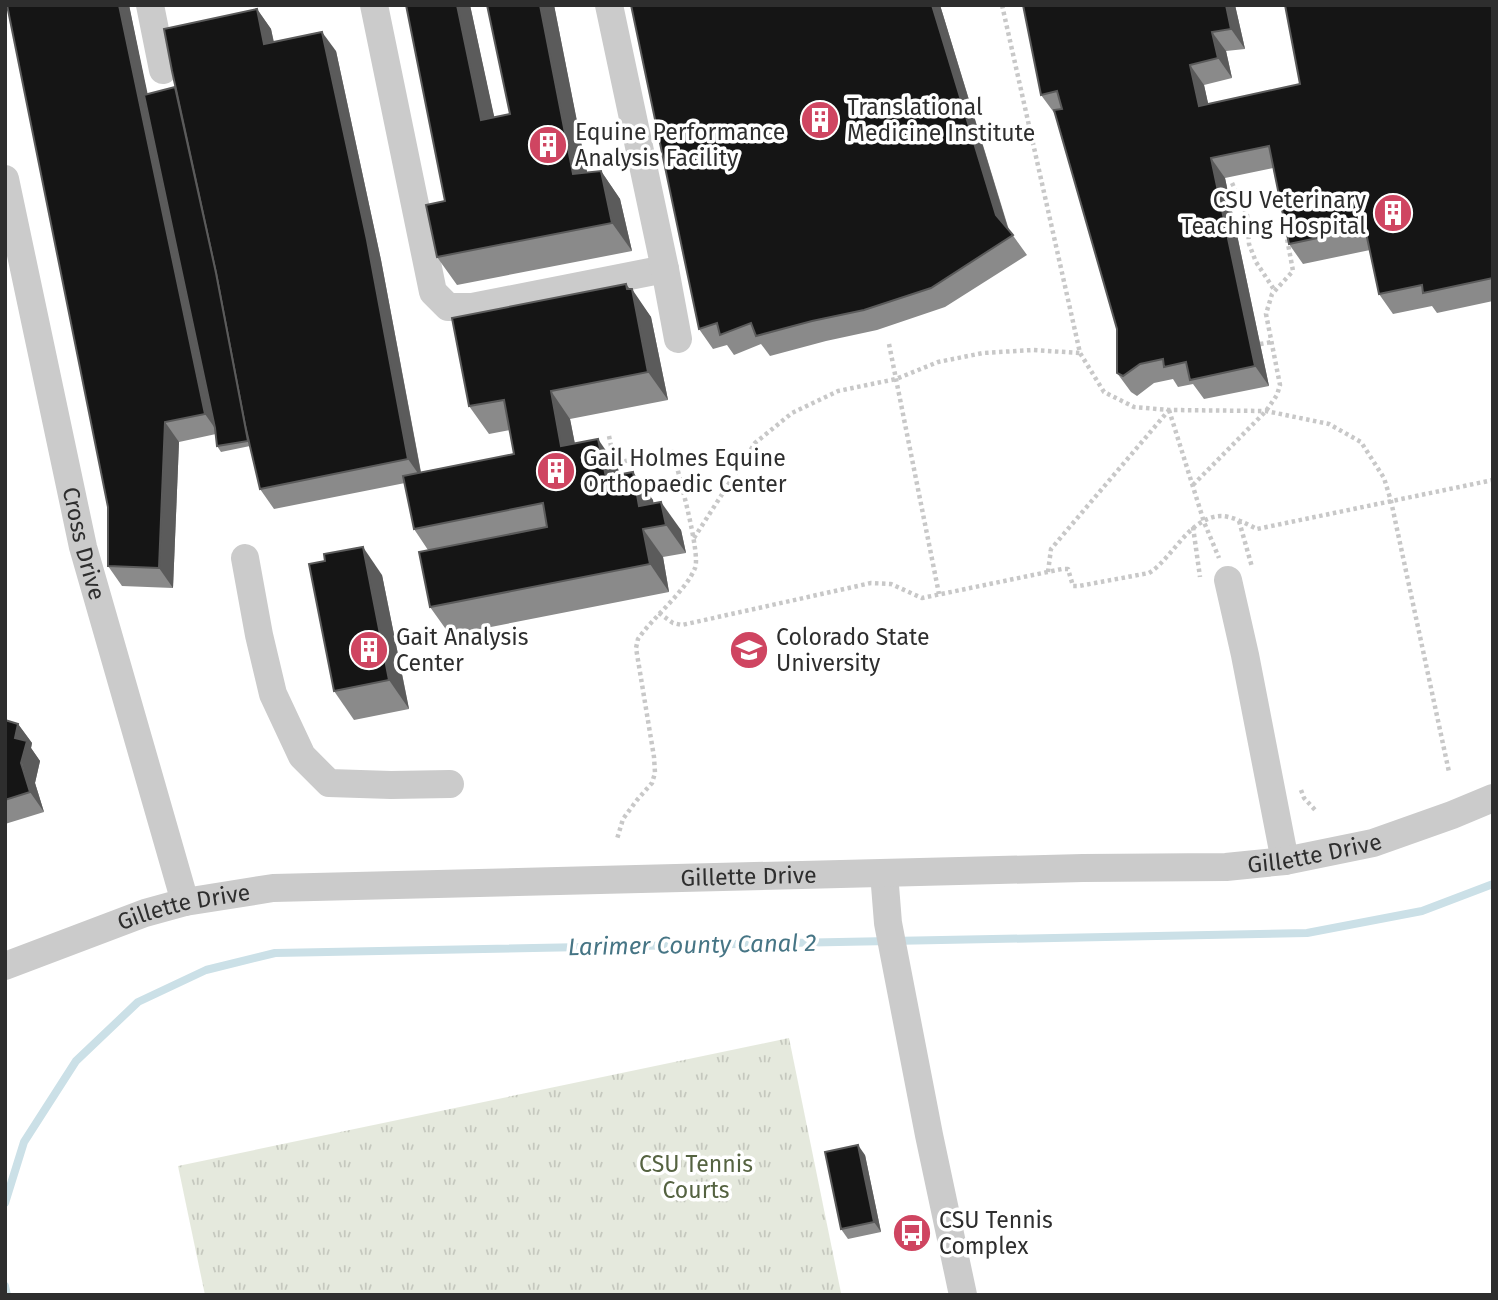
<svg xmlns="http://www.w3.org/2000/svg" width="1498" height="1300" font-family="'Fira Sans',sans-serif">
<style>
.park{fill:url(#park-tufts)}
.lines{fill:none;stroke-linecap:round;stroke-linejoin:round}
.stream{stroke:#cbe0e7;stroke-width:8}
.path{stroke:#c8c8c8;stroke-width:4.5;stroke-dasharray:3.5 3.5;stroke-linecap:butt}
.minor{stroke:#cbcbcb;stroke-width:28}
.wall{fill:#8a8a8a}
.shaded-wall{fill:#5b5b5b}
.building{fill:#151515;stroke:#5b5b5b;stroke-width:2}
.labels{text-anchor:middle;stroke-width:7;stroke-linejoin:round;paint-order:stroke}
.poi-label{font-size:23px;fill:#2e2e2e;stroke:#fff;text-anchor:start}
.street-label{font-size:23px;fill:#2e2e2e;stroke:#fff}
.park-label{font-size:23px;fill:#556341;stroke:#fff}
.water-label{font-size:24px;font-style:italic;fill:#467585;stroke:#fff}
</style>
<defs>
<pattern id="park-tufts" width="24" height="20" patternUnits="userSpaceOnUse" patternTransform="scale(1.75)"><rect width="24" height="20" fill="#e5e9dd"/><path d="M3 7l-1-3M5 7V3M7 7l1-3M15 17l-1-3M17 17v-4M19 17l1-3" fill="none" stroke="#c5c8be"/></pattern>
</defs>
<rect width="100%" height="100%" fill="#fff"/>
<path class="park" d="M 789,1038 L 841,1293 L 832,1295 L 205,1295 L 178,1166 Z"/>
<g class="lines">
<g class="stream">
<path d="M 5,1203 L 24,1142 L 76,1061 L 138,1002 L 206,970 L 275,953 L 1307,933 L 1422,911 L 1493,884"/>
<path d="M 5,1286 L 7,1295"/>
</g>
<g class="path">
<path d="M 1002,5 L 1080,353 L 1104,392 L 1134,407 L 1169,410 L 1266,411 L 1329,424 L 1361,442 L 1384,478 L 1391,501 L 1449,772"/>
<path d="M 1232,183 L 1247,215 L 1249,244 L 1256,262 L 1275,291"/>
<path d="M 889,344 L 939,594"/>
<path d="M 1260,344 L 1272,342"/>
<path d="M 1169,410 L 1204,522 L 1219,558"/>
<path d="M 609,436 L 614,461 L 620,462 L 673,452 C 678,472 701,554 695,568 C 686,591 653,617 638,639 L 636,648 L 654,757 L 655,773 L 652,783 L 637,800 L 623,819 L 617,839"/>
<path d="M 1193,485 L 1266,411 L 1277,395 L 1280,385 L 1266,314 L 1272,294 L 1293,271 L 1286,233"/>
<path d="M 1239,521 L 1252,567"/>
<path d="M 1193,527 L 1200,577"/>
<path d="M 694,538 L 755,443 L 792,413 L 838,391 L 896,379 L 938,362 L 983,353 L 1033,350 L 1080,353"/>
<path d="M 1048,572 L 1051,549 L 1169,410"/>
<path d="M 659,613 L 673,623 L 682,625 L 871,583 L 891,584 L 922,598 L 1062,569 L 1068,569 L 1073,586 L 1079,586 L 1149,573 C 1173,558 1189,517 1221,516 C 1232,516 1247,524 1257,529 L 1493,480"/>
<path d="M 1301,790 L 1304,798 L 1317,812"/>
</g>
<g class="minor">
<path d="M 150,5 L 163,70"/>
<path d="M 374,5 L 433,292 L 448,307 L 472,307 L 665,269"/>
<path d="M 609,5 L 665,269 L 678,339"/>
<path id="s1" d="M 5,179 L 83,547 L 185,902"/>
<path d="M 245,558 L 259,635 L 273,694 L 302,756 L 329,783 L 391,785 L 450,784"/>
<path d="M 1228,580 L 1245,655 L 1285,861"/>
<path d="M 884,873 L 888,923 L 929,1135 L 963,1295"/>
<path id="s2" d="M 5,966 L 145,913 L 185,902 L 273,888 L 1083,868 L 1226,867 L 1285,861 L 1373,843 L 1452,815 L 1493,798"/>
</g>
</g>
<g class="wall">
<path d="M 7,5 L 129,5 L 147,94 L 175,87 L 257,9 L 271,29 L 274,42 L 336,51 L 381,260 L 421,472 L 514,454 L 510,430 L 489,434 L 469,406 L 626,284 L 651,317 L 668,400 L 570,419 L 575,444 L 618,468 L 619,474 L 653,500 L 653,503 L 681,530 L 686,553 L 663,557 L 669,592 L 450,635 L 430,607 L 428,550 L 414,529 L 405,483 L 274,509 L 260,489 L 250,446 L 221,452 L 217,446 L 216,434 L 179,442 L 173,588 L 122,586 L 108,566 L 108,507 Z"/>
<path d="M 470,5 L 494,117 L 510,114 L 487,5 L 554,5 L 587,173 L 601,171 L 620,199 L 632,251 L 457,285 L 437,257 Z"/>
<path d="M 940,5 L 1009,230 L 1027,255 L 945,307 L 877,330 L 826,341 L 770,356 L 761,344 L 734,355 L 727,345 L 713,349 L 699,329 Z"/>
<path d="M 1023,5 L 1235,5 L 1245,49 L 1226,51 L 1232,78 L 1204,85 L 1208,104 L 1300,84 L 1493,5 L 1493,301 L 1437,313 L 1432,306 L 1393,314 L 1379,294 L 1370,250 L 1303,264 L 1289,244 L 1273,168 L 1225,178 L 1269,386 L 1204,399 L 1193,384 L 1178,387 L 1173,379 L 1154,383 L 1137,396 L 1131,392 L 1117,373 L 1117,329 L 1055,114 L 1041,95 Z"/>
<path d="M 382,575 L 409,709 L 354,720 L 334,691 Z"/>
<path d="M 5,720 L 18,724 L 32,743 L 31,748 L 40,761 L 35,783 L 44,812 L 5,824 Z"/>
<path d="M 865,1155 L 881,1232 L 848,1239 L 841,1229 Z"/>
</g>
<g class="shaded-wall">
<path d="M 119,5 L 129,5 L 219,434 L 205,414 Z"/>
<path d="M 457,5 L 470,5 L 501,148 L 481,120 Z"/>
<path d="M 540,5 L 554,5 L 593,202 L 573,174 Z"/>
<path d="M 932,5 L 940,5 L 1010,235 L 996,215 Z"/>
<path d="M 1226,5 L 1235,5 L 1245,49 L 1231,29 Z"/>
<path d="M 257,9 L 271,29 L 278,64 L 264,44 Z"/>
<path d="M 322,32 L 336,51 L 381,260 L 422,479 L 408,459 Z"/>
<path d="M 1212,32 L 1226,51 L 1232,78 L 1218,58 Z"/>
<path d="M 1190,65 L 1204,85 L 1213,125 L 1199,106 Z"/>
<path d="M 1211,158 L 1225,178 L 1269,386 L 1255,366 Z"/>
<path d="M 601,171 L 620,199 L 632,251 L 612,223 Z"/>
<path d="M 626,284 L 633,294 L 632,289 L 651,317 L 668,400 L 648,372 Z"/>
<path d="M 551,391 L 570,419 L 581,475 L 561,446 Z"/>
<path d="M 165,422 L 179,442 L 173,588 L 159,568 Z"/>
<path d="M 598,439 L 618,468 L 625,505 L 606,477 Z"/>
<path d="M 633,472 L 653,500 L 658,527 L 639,506 Z"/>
<path d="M 661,502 L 681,530 L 686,553 L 666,525 Z"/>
<path d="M 643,529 L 663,557 L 669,592 L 650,564 Z"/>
<path d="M 363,547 L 382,575 L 409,709 L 389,680 Z"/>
<path d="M 18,724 L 32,743 L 31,748 L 40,761 L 35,783 L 44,812 L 30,792 L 15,738 Z"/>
<path d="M 858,1145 L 865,1155 L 881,1232 L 874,1222 Z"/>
</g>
<g class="building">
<path d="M 7,5 L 119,5 L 205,414 L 165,422 L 159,568 L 108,566 L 108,507 Z"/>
<path d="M 406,5 L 457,5 L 481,120 L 510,114 L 487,5 L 540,5 L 573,174 L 601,171 L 612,223 L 437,257 L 426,205 L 445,201 Z"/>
<path d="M 631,5 L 932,5 L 996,215 L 1013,235 L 931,288 L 864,310 L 812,321 L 756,336 L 751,323 L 720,335 L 717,323 L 699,329 Z"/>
<path d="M 1023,5 L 1226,5 L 1231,29 L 1212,32 L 1218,58 L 1190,65 L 1199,106 L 1300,84 L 1285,5 L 1493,5 L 1493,278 L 1423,293 L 1422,285 L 1379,294 L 1365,228 L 1289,244 L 1269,146 L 1211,158 L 1255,366 L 1190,380 L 1186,362 L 1164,367 L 1163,359 L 1140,364 L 1123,376 L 1117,373 L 1117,329 L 1054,110 L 1062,109 L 1057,91 L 1041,95 Z"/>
<path d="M 257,9 L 264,44 L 322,32 L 367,240 L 408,459 L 260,489 L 245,425 L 216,273 L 172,71 L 164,29 Z"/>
<path d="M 175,87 L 216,273 L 248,441 L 217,446 L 215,428 L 144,95 Z"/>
<path d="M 626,284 L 627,289 L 632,289 L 648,372 L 551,391 L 561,446 L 598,439 L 606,477 L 633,472 L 639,506 L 661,502 L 666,525 L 643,529 L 650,564 L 430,607 L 419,552 L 547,527 L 543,503 L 414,529 L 403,476 L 514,454 L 504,400 L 469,406 L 452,318 Z"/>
<path d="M 363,547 L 389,680 L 334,691 L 309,564 L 325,561 L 324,554 Z"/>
<path d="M 5,720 L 18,724 L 15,738 L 27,741 L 21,763 L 30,792 L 5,800 Z"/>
<path d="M 858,1145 L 874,1222 L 841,1229 L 825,1152 Z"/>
</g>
<defs>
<g id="building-disc" transform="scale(2.0125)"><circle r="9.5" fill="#cf4561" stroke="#fff"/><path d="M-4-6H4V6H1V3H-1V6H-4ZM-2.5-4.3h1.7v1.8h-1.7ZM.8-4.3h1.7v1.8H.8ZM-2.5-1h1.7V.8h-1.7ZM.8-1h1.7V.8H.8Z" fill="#fff"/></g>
<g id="university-disc" transform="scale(2.0125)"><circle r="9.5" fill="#cf4561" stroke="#fff"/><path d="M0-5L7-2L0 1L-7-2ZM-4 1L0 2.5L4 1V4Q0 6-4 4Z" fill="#fff"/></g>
<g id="bus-disc" transform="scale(2.0125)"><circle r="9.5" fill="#cf4561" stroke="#fff"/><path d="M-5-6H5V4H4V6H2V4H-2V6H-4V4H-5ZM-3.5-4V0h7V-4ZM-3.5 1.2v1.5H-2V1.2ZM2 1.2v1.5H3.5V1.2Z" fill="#fff"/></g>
</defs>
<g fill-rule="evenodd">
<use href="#building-disc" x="820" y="120"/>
<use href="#building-disc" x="548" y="145"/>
<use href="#building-disc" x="1393" y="213"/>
<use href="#building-disc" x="556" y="471"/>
<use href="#building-disc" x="369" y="650"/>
<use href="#university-disc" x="749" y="650"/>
<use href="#bus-disc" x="912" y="1233"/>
</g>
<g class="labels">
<g class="poi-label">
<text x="847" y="115">Translational<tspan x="847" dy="26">Medicine Institute</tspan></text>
<text x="575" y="140">Equine Performance<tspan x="575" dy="26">Analysis Facility</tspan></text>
<text x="1366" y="208" text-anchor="end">CSU Veterinary<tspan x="1366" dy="26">Teaching Hospital</tspan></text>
<text x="583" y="466">Gail Holmes Equine<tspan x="583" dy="26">Orthopaedic Center</tspan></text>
<text x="396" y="645">Gait Analysis<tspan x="396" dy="26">Center</tspan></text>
<text x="776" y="645">Colorado State<tspan x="776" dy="26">University</tspan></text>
<text x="939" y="1228">CSU Tennis<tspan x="939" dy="26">Complex</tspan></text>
</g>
<g class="street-label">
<text dy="8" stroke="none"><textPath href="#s1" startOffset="373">Cross Drive</textPath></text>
<text dy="8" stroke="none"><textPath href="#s2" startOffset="1323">Gillette Drive</textPath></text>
<text dy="8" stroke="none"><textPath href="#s2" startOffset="756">Gillette Drive</textPath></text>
<text dy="8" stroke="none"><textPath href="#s2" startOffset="189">Gillette Drive</textPath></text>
</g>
<g class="park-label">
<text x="696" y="1172">CSU Tennis<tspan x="696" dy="26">Courts</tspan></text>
</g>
<g class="water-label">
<text transform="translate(692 945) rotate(-1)" y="8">Larimer County Canal 2</text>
</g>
</g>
<rect width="1498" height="1300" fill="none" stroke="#2e2e2e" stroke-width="14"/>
</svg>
